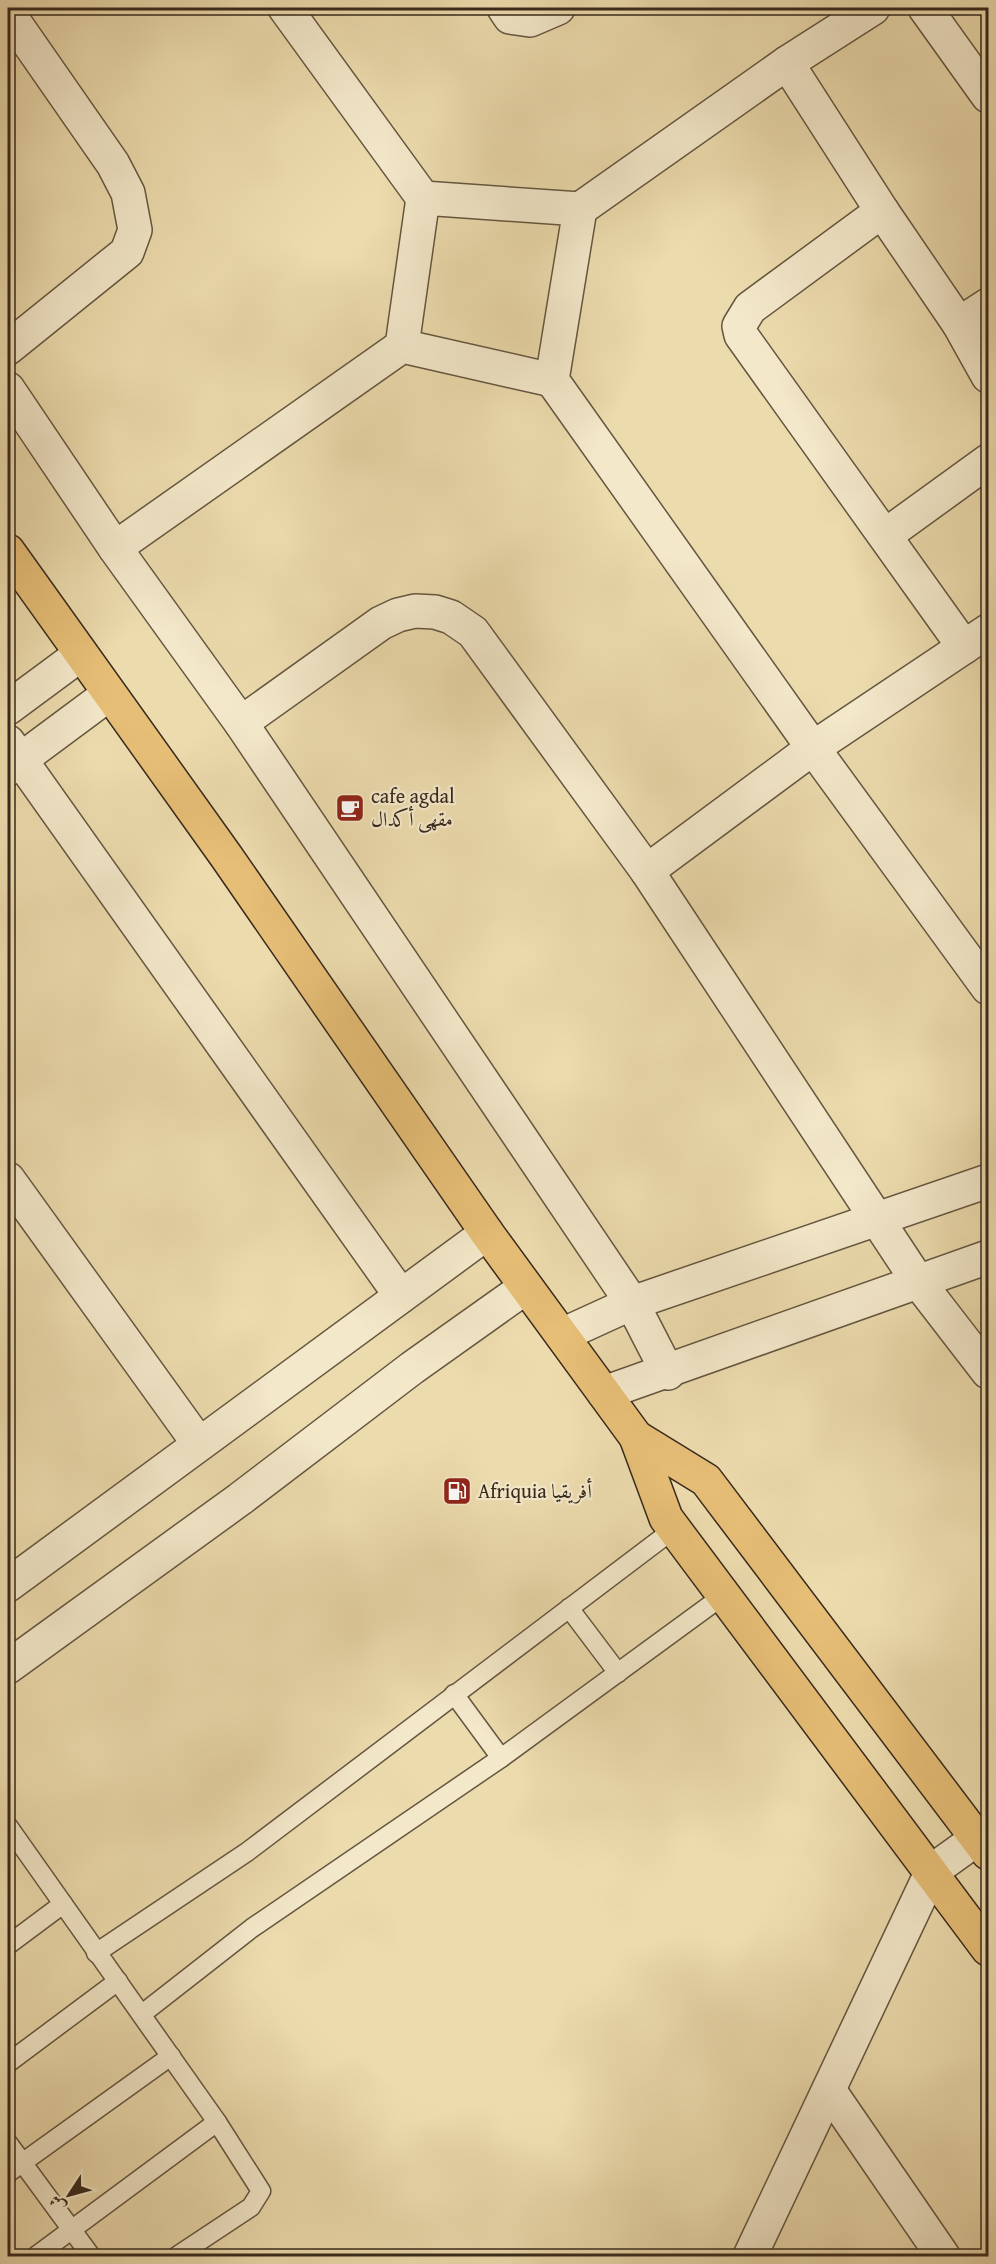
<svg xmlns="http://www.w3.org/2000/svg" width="996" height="2264" font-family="'Gentium Book Plus',Amiri,serif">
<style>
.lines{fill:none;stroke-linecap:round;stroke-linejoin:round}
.lane-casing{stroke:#645640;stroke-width:21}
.street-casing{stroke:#645640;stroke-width:36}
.primary-casing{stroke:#37291c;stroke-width:36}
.lane{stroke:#f3e8ca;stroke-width:18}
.street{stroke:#f3e8ca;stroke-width:33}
.primary{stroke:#e6be76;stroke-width:33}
.labels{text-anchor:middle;stroke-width:4.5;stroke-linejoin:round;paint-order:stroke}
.poi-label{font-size:20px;fill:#37291c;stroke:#f3e8ca;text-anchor:start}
</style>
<rect width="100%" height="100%" fill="#ecdbad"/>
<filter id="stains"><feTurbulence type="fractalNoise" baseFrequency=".00333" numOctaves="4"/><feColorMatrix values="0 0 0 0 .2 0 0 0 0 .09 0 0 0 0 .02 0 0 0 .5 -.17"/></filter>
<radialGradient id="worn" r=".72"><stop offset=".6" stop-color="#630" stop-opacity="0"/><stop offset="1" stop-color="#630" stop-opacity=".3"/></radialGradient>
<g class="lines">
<g class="lane-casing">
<g id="lane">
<path d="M 569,1608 L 618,1673"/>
<path d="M 454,1694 L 501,1758"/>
<path d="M 8,1826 L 217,2122 L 261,2191 L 251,2207 L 177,2256"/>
<path d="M 8,1945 L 63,1904"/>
<path d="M 96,1953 L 247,1852 L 674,1529"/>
<path d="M 142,2014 L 252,1928 L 501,1758 L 724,1595"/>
<path d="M 8,2063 L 118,1981"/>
<path d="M 8,2143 L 91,2256"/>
<path d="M 8,2173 L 171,2056"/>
<path d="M 36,2256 L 217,2122"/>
</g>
</g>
<g class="street-casing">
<g id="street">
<path d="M 285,8 L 423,198"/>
<path d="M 504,8 L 510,17 L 530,20 L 558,8"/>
<path d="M 925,8 L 988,96"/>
<path d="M 8,13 L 113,164 L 128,193 L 135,230 L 127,252 L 8,348"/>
<path d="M 787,63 L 882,211"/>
<path d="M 580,209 L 787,63 L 873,8"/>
<path d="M 959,324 L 988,376"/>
<path d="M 402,346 L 423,198 L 580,209 L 552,380 L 813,748 L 988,988"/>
<path d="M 8,389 L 115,548 L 241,723 L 632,1303 L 668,1373"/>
<path d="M 886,535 L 988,461"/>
<path d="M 115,548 L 402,346 L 552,380"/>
<path d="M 988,631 L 813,748 L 647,871 L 917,1280 L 988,1372"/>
<path d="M 964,647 L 741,335 L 739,326 L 750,308 L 882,211 L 959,324 L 988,305"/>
<path d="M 8,708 L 81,654"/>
<path d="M 241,723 L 381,623 L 398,615 L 415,611 L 435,612 L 451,617 L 473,632 L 647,871"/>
<path d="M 8,742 L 401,1296"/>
<path d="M 8,769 L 109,694"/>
<path d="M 8,1179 L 199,1444"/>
<path d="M 562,1335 L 632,1303 L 988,1181"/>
<path d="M 604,1393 L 988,1257"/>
<path d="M 8,1585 L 487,1233"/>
<path d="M 8,1667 L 240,1499 L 412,1368 L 526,1287"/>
<path d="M 829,2090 L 943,2256"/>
<path d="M 750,2256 L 932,1871 L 978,1838"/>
</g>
</g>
<g class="primary-casing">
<g id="primary">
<path d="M 8,551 L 226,856 L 487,1233 L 636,1437 L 666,1518 L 988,1949"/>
<path d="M 636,1437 L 706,1480 L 988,1853"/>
</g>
</g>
<use href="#lane" class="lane"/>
<use href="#street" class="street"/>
<use href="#primary" class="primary"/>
</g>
<defs>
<g id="cafe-square" transform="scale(1.5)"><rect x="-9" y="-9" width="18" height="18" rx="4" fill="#8f2418" stroke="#f3e8ca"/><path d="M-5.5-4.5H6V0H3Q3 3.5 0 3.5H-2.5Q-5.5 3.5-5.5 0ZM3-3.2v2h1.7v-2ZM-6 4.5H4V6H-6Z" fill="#fff"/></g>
<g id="fuel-square" transform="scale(1.5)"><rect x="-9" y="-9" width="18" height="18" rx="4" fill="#8f2418" stroke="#f3e8ca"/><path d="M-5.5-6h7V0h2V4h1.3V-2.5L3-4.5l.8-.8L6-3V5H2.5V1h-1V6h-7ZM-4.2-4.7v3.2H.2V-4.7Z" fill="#fff"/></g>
</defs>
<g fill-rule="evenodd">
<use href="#cafe-square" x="350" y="808"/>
<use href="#fuel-square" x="457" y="1491"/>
</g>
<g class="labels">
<g class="poi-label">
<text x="371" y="803">cafe agdal<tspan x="371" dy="23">مقهى أكدال</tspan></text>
<text x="478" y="1498">Afriquia أفريقيا</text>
</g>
</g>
<rect width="996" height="2264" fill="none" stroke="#ecdbad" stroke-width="30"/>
<rect x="9" y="9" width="978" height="2246" fill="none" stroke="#37291c" stroke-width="3"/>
<rect x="15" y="15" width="966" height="2234" fill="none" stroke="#37291c" stroke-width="1.5"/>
<g transform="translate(69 2195) rotate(234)" stroke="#f3e8ca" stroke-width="4.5" paint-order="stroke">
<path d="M0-4.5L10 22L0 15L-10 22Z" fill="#37291c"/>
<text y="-9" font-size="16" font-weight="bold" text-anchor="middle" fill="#37291c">ش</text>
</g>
<rect width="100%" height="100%" filter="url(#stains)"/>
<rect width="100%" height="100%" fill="url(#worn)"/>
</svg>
